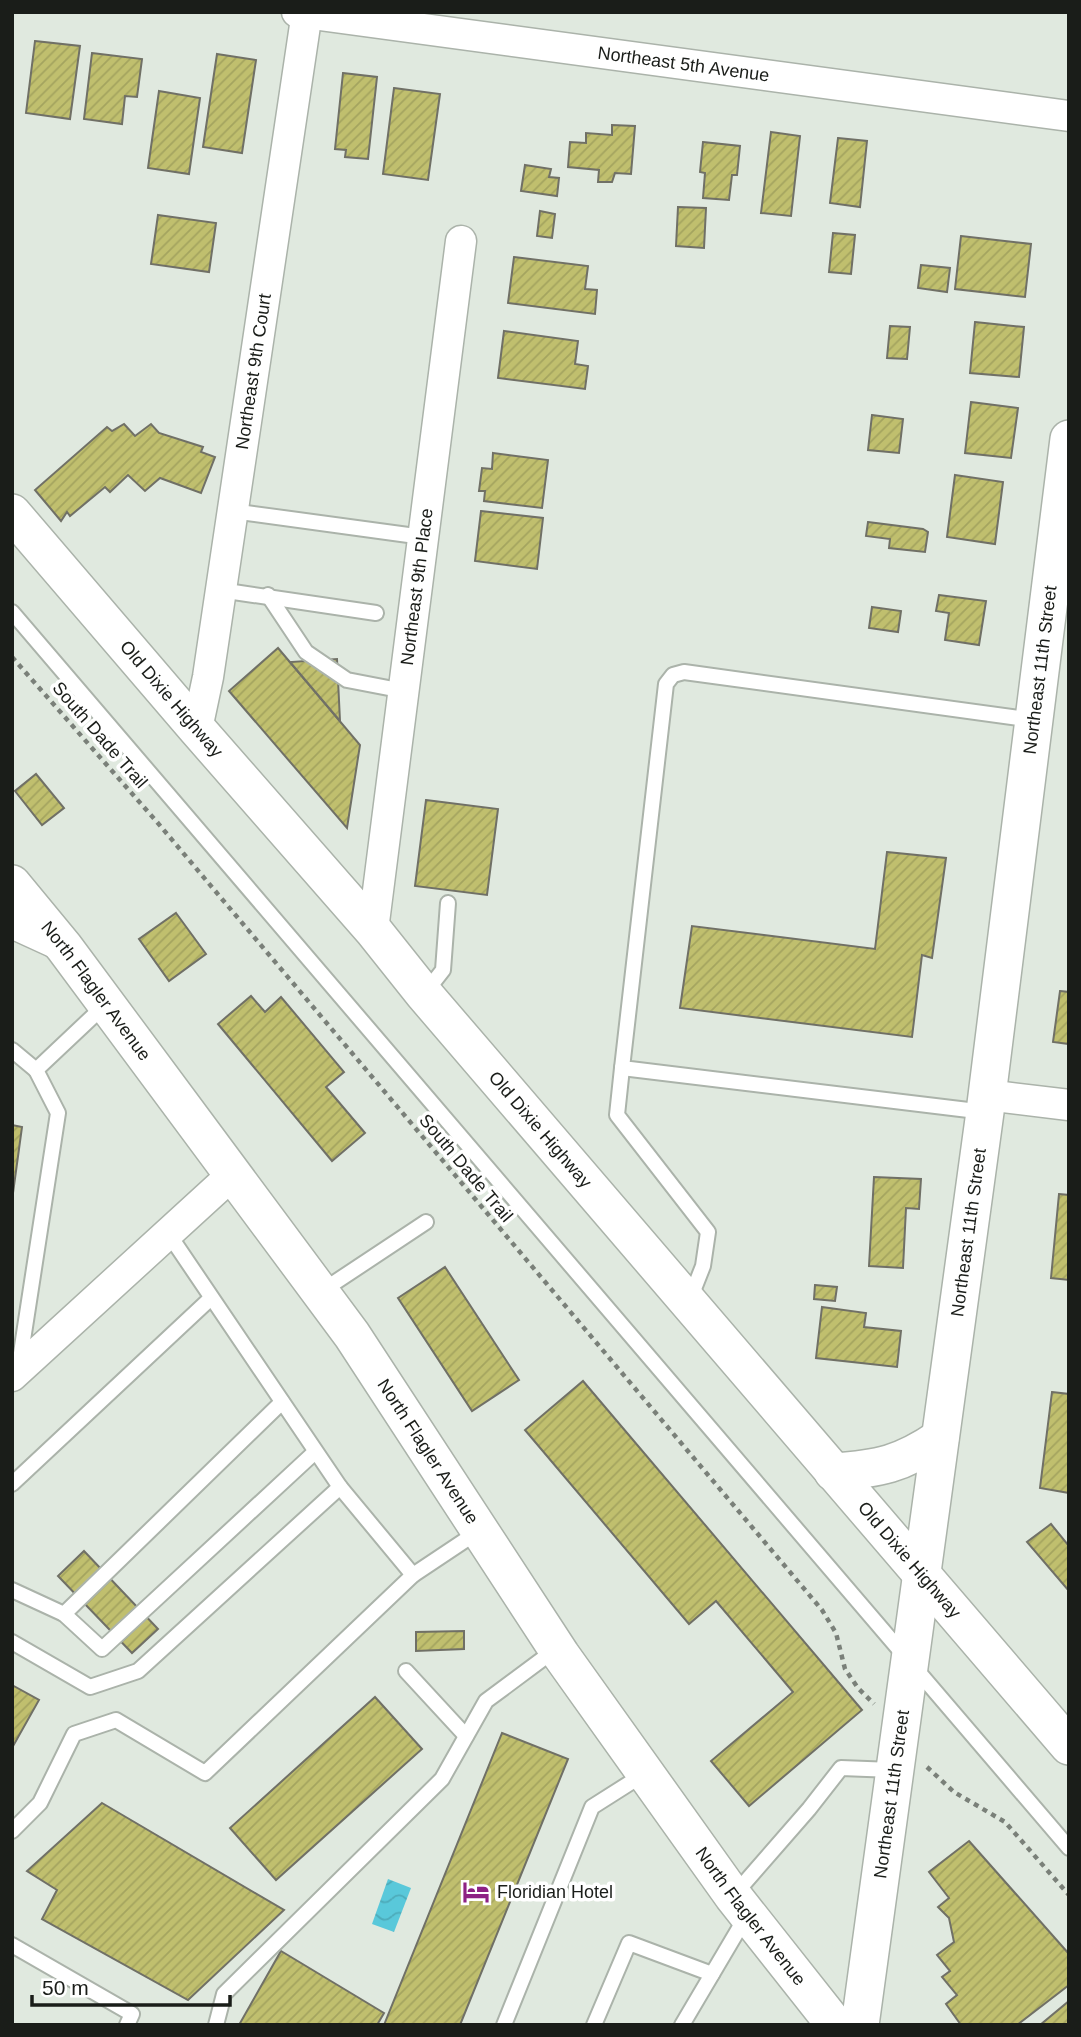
<svg xmlns="http://www.w3.org/2000/svg" width="1081" height="2037" font-family="Arial,sans-serif">
<style>
.water{fill:url(#water-waves)}
.building{fill:url(#building-hatch);stroke:#707066;stroke-width:2}
.lines{fill:none;stroke-linecap:round;stroke-linejoin:round}
.service-casing{stroke:#abb3aa;stroke-width:18}
.minor-casing{stroke:#abb3aa;stroke-width:33}
.tertiary-casing{stroke:#abb3aa;stroke-width:40}
.path{stroke:#7a8079;stroke-width:4.5;stroke-dasharray:5 5;stroke-linecap:butt}
.service{stroke:#fff;stroke-width:14}
.minor{stroke:#fff;stroke-width:30}
.tertiary{stroke:#fff;stroke-width:37}
.labels{text-anchor:middle;stroke-width:7;stroke-linejoin:round;paint-order:stroke}
.street-label{font-size:18px;fill:#1a1d19;stroke:#fff}
.poi-label{font-size:18px;fill:#1a1d19;stroke:#fff;text-anchor:start}
</style>
<defs>
<pattern id="water-waves" width="16" height="10" patternUnits="userSpaceOnUse" patternTransform="scale(1.75)"><rect width="16" height="10" fill="#59c8da"/><path d="M0 5q4-4 8 0t8 0" fill="none" stroke="#4dabba"/></pattern>
<pattern id="building-hatch" width="6" height="6" patternUnits="userSpaceOnUse" patternTransform="scale(1.75)"><rect width="6" height="6" fill="#c0bf6e"/><path d="M-1 1l2-2M0 6l6-6M5 7l2-2" fill="none" stroke="#a4a45f"/></pattern>
</defs>
<rect width="100%" height="100%" fill="#e0e9df"/>
<path class="water" d="M 388,1879 L 411,1888 L 394,1932 L 372,1924 Z"/>
<g class="building">
<path d="M 35,41 L 80,46 L 70,119 L 26,113 Z"/>
<path d="M 92,53 L 142,59 L 137,97 L 125,96 L 122,124 L 84,119 Z"/>
<path d="M 217,54 L 256,60 L 242,153 L 203,147 Z"/>
<path d="M 343,73 L 377,77 L 368,159 L 345,157 L 346,150 L 335,149 Z"/>
<path d="M 394,88 L 440,94 L 428,180 L 383,174 Z"/>
<path d="M 159,91 L 200,98 L 189,174 L 148,168 Z"/>
<path d="M 612,125 L 635,126 L 631,174 L 615,173 L 612,182 L 598,182 L 599,170 L 568,167 L 570,142 L 586,143 L 586,133 L 612,135 Z"/>
<path d="M 771,132 L 800,136 L 791,216 L 761,213 Z"/>
<path d="M 838,138 L 867,141 L 860,207 L 830,203 Z"/>
<path d="M 703,142 L 740,146 L 737,175 L 732,175 L 729,200 L 703,198 L 705,173 L 700,172 Z"/>
<path d="M 525,165 L 551,169 L 549,177 L 559,178 L 557,196 L 521,191 Z"/>
<path d="M 678,207 L 706,208 L 704,248 L 676,246 Z"/>
<path d="M 540,211 L 555,214 L 552,238 L 537,236 Z"/>
<path d="M 158,215 L 216,223 L 209,272 L 151,264 Z"/>
<path d="M 833,233 L 855,235 L 851,274 L 829,272 Z"/>
<path d="M 961,236 L 1031,244 L 1025,297 L 955,289 Z"/>
<path d="M 514,257 L 588,266 L 585,289 L 597,290 L 595,314 L 508,303 Z"/>
<path d="M 921,265 L 950,268 L 947,292 L 918,288 Z"/>
<path d="M 975,322 L 1024,327 L 1019,377 L 970,373 Z"/>
<path d="M 890,326 L 910,327 L 907,359 L 887,358 Z"/>
<path d="M 504,331 L 578,341 L 575,364 L 588,366 L 585,389 L 498,378 Z"/>
<path d="M 971,402 L 1018,408 L 1011,458 L 965,453 Z"/>
<path d="M 872,415 L 903,419 L 899,453 L 868,450 Z"/>
<path d="M 124,424 L 135,436 L 151,424 L 159,433 L 203,447 L 201,452 L 215,457 L 201,493 L 160,478 L 145,491 L 128,475 L 110,492 L 105,487 L 70,516 L 67,512 L 61,521 L 35,490 L 107,427 L 112,431 Z"/>
<path d="M 493,453 L 548,460 L 542,508 L 484,501 L 485,491 L 479,491 L 482,468 L 492,469 Z"/>
<path d="M 955,475 L 1003,482 L 995,544 L 947,537 Z"/>
<path d="M 481,511 L 543,518 L 537,569 L 475,561 Z"/>
<path d="M 868,522 L 923,529 L 928,532 L 925,552 L 889,548 L 890,539 L 866,536 Z"/>
<path d="M 939,595 L 986,601 L 979,645 L 945,640 L 949,613 L 936,611 Z"/>
<path d="M 872,607 L 901,611 L 898,632 L 869,628 Z"/>
<path d="M 278,648 L 360,745 L 347,828 L 229,691 Z"/>
<path d="M 337,659 L 340,721 L 290,662 Z"/>
<path d="M 36,774 L 64,808 L 42,825 L 15,791 Z"/>
<path d="M 426,800 L 498,809 L 487,895 L 415,886 Z"/>
<path d="M 887,852 L 946,858 L 932,958 L 922,955 L 912,1037 L 680,1008 L 692,926 L 875,949 Z"/>
<path d="M 176,913 L 206,954 L 169,981 L 139,939 Z"/>
<path d="M 1060,991 L 1069,992 L 1069,1044 L 1053,1042 Z"/>
<path d="M 251,996 L 265,1012 L 281,997 L 344,1072 L 326,1087 L 365,1133 L 332,1161 L 218,1024 Z"/>
<path d="M 12,1125 L 22,1127 L 13,1193 L 12,1193 Z"/>
<path d="M 874,1177 L 921,1179 L 919,1209 L 906,1208 L 903,1268 L 869,1266 Z"/>
<path d="M 1059,1194 L 1069,1195 L 1069,1280 L 1051,1278 Z"/>
<path d="M 445,1267 L 519,1380 L 472,1411 L 398,1298 Z"/>
<path d="M 815,1285 L 837,1287 L 835,1301 L 814,1299 Z"/>
<path d="M 822,1307 L 866,1313 L 864,1327 L 901,1331 L 897,1367 L 816,1358 Z"/>
<path d="M 583,1381 L 862,1710 L 749,1806 L 711,1761 L 793,1692 L 716,1601 L 689,1624 L 525,1430 Z"/>
<path d="M 1052,1392 L 1069,1394 L 1069,1493 L 1040,1488 Z"/>
<path d="M 1051,1524 L 1069,1546 L 1069,1591 L 1027,1542 Z"/>
<path d="M 84,1551 L 158,1629 L 132,1653 L 58,1576 Z"/>
<path d="M 464,1631 L 464,1649 L 416,1651 L 416,1632 Z"/>
<path d="M 12,1685 L 39,1700 L 12,1748 Z"/>
<path d="M 375,1697 L 422,1749 L 276,1880 L 230,1828 Z"/>
<path d="M 502,1733 L 568,1759 L 460,2025 L 384,2025 Z"/>
<path d="M 102,1803 L 284,1910 L 188,2000 L 42,1919 L 57,1890 L 27,1871 Z"/>
<path d="M 969,1841 L 1069,1954 L 1069,1985 L 1017,2025 L 961,2025 L 946,2004 L 957,1995 L 942,1977 L 950,1971 L 937,1955 L 954,1942 L 949,1918 L 938,1907 L 949,1898 L 929,1872 Z"/>
<path d="M 281,1951 L 384,2013 L 377,2025 L 239,2025 Z"/>
<path d="M 1069,2001 L 1069,2025 L 1040,2025 Z"/>
</g>
<g class="lines">
<g class="service-casing">
<g id="service">
<path d="M 232,511 L 423,537"/>
<path d="M 220,590 L 376,613"/>
<path d="M 268,595 L 306,652 L 347,680 L 404,691"/>
<path d="M 12,612 L 1069,1848"/>
<path d="M 425,993 L 443,970 L 448,903"/>
<path d="M 12,1050 L 36,1070 L 106,1004"/>
<path d="M 622,1068 L 617,1115 L 708,1232 L 703,1266 L 690,1299"/>
<path d="M 985,1112 L 622,1068 L 666,684 L 673,675 L 684,672 L 1033,720"/>
<path d="M 168,1233 L 340,1487"/>
<path d="M 322,1291 L 426,1222"/>
<path d="M 19,1366 L 58,1113 L 36,1070"/>
<path d="M 12,1484 L 211,1298"/>
<path d="M 12,1590 L 64,1614 L 282,1402"/>
<path d="M 64,1614 L 102,1649 L 315,1452"/>
<path d="M 12,1642 L 90,1687 L 138,1671 L 340,1487 L 413,1575 L 479,1531"/>
<path d="M 406,1671 L 466,1736"/>
<path d="M 12,1831 L 40,1803 L 74,1734 L 116,1720 L 205,1773 L 413,1575"/>
<path d="M 734,1895 L 809,1809 L 841,1768 L 893,1770"/>
<path d="M 12,1945 L 132,2014 L 127,2025"/>
<path d="M 216,2025 L 224,1994 L 442,1779 L 486,1701 L 556,1649"/>
<path d="M 504,2025 L 592,1807 L 644,1774"/>
<path d="M 594,2025 L 629,1943 L 712,1974"/>
<path d="M 682,2025 L 747,1915"/>
</g>
</g>
<g class="minor-casing">
<g id="minor">
<path id="s1" d="M 297,12 L 1069,116"/>
<path id="s2" d="M 197,729 L 208,677 L 307,12"/>
<path d="M 12,923 L 60,945"/>
<path id="s3" d="M 373,930 L 461,241"/>
<path d="M 987,1095 L 1069,1105"/>
<path d="M 12,1376 L 233,1174"/>
</g>
</g>
<g class="tertiary-casing">
<g id="tertiary">
<path id="s4" d="M 12,513 L 197,729 L 373,930 L 424,994 L 1069,1746"/>
<path id="s5" d="M 12,884 L 64,947 L 352,1335 L 561,1655 L 733,1896 L 835,2025"/>
<path d="M 833,1472 C 879,1469 902,1464 940,1438"/>
<path id="s6" d="M 860,2025 L 985,1112 L 1069,439"/>
</g>
</g>
<g class="path">
<path d="M 12,657 L 157,822 L 822,1610 L 836,1633 L 845,1669 L 858,1688 L 874,1704"/>
<path d="M 927,1767 L 954,1792 L 1005,1822 L 1069,1895"/>
</g>
<use href="#service" class="service"/>
<use href="#minor" class="minor"/>
<use href="#tertiary" class="tertiary"/>
</g>
<defs>
<g id="hotel-bare" transform="scale(2.1)"><path d="M-6-4.5h1.5V1H6V5H4.5V3h-9V5H-6ZM-4 0a1.8 1.8 0 1 1 3.6 0ZM.5 0V-2.5h3Q6-2.5 6 0Z" fill="#8d2184" stroke="#fff" stroke-width="2.5" paint-order="stroke"/></g>
</defs>
<g fill-rule="evenodd">
<use href="#hotel-bare" x="476" y="1892"/>
</g>
<g class="labels">
<g class="street-label">
<text dy="6" stroke="none"><textPath href="#s1" startOffset="390">Northeast 5th Avenue</textPath></text>
<text dy="6" stroke="none"><textPath href="#s2" startOffset="362">Northeast 9th Court</textPath></text>
<text dy="6" stroke="none"><textPath href="#s3" startOffset="346">Northeast 9th Place</textPath></text>
<text dy="6" stroke="none"><textPath href="#s6" startOffset="1367">Northeast 11th Street</textPath></text>
<text dy="6" stroke="none"><textPath href="#s4" startOffset="245">Old Dixie Highway</textPath></text>
<text transform="translate(100 735) rotate(49)" y="6">South Dade Trail</text>
<text dy="6" stroke="none"><textPath href="#s5" startOffset="136">North Flagler Avenue</textPath></text>
<text dy="6" stroke="none"><textPath href="#s4" startOffset="812">Old Dixie Highway</textPath></text>
<text transform="translate(466 1168) rotate(50)" y="6">South Dade Trail</text>
<text dy="6" stroke="none"><textPath href="#s6" startOffset="800">Northeast 11th Street</textPath></text>
<text dy="6" stroke="none"><textPath href="#s5" startOffset="704">North Flagler Avenue</textPath></text>
<text dy="6" stroke="none"><textPath href="#s4" startOffset="1379">Old Dixie Highway</textPath></text>
<text dy="6" stroke="none"><textPath href="#s6" startOffset="233">Northeast 11th Street</textPath></text>
<text dy="6" stroke="none"><textPath href="#s5" startOffset="1270">North Flagler Avenue</textPath></text>
</g>
<g class="poi-label">
<text x="497" y="1898">Floridian Hotel</text>
</g>
</g>
<rect width="1081" height="2037" fill="none" stroke="#1a1d19" stroke-width="28"/>
<path d="M32 1995v10h198v-10" fill="none" stroke="#1a1d19" stroke-width="3.5"/>
<text x="42" y="1995" font-size="21" fill="#1a1d19" stroke="#ffffff" stroke-width="5" paint-order="stroke">50 m</text>
</svg>
